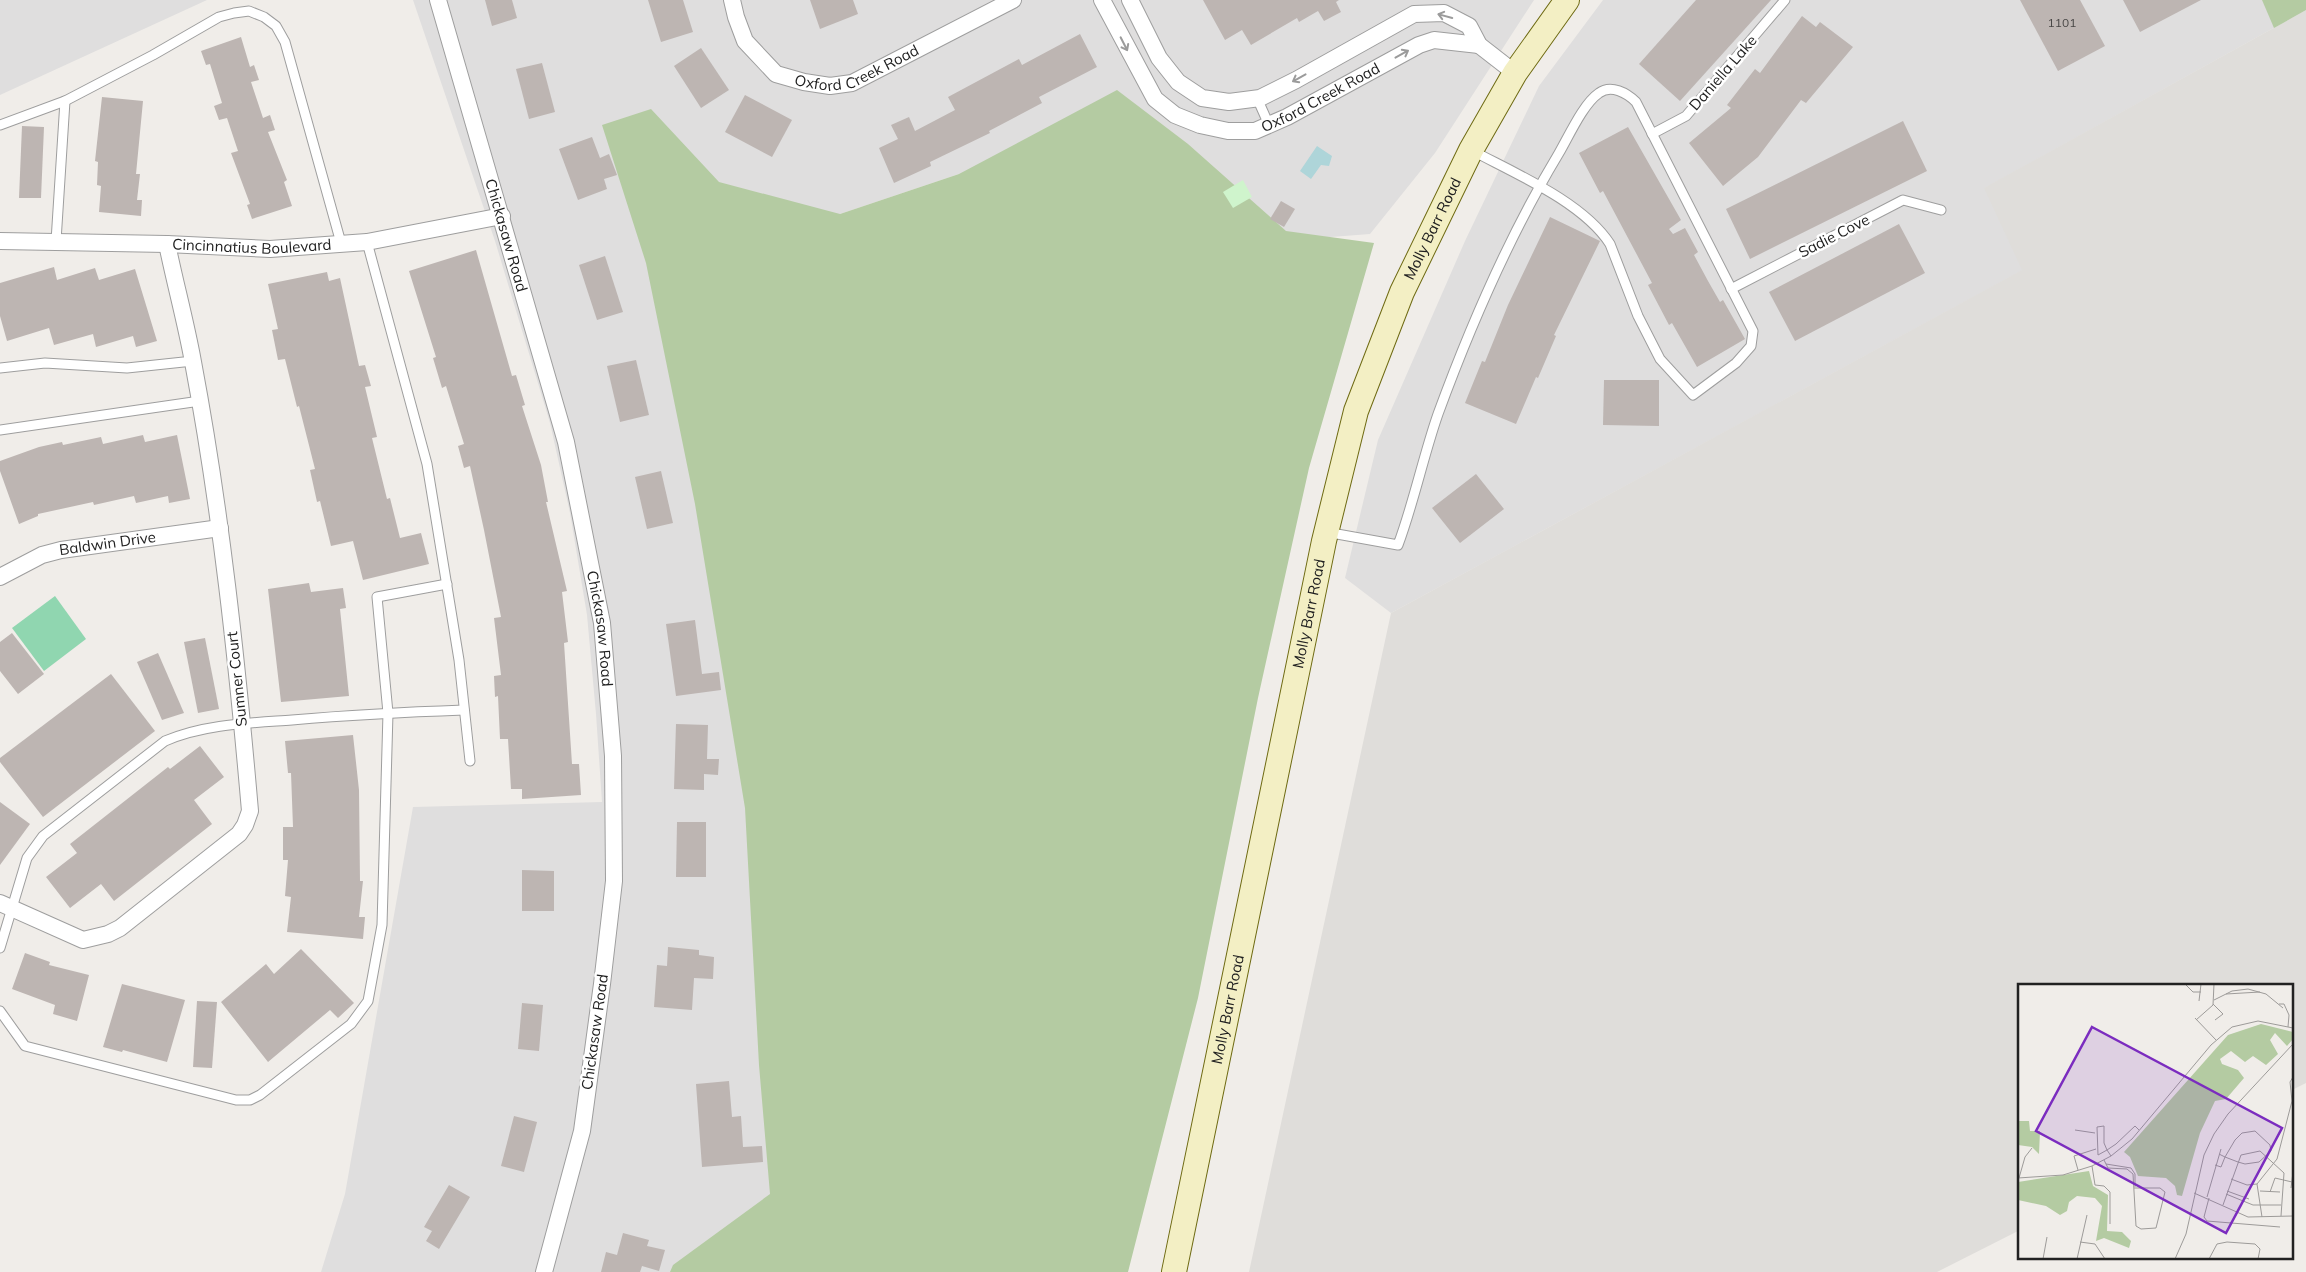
<svg xmlns="http://www.w3.org/2000/svg" width="2306" height="1272" font-family="Mulish,sans-serif">
<style>
.residential{fill:#dfdede}
.airport{fill:#dfddda}
.forest{fill:#b4cba2}
.park{fill:#cff4cc}
.pitch{fill:#90d6b0}
.water{fill:#aed5d9}
.building{fill:#bdb5b2}
.lines{fill:none;stroke-linecap:round;stroke-linejoin:round}
.service-casing{stroke:#9e9e9e;stroke-width:11}
.minor-casing{stroke:#9e9e9e;stroke-width:18}
.secondary-casing{stroke:#6e6a12;stroke-width:26}
.service{stroke:#fff;stroke-width:9}
.minor{stroke:#fff;stroke-width:16}
.secondary{stroke:#f3efc4;stroke-width:24}
.oneway{stroke:#9b9b9b}
.labels{text-anchor:middle;stroke-width:5;stroke-linejoin:round;paint-order:stroke}
.number-label{font-size:12px;fill:#484645}
.street-label{font-size:15px;fill:#212121;stroke:#fff}
.inset-road{fill:none;stroke:#9d9b99;stroke-width:1}
.view{fill:#7b2cbf;fill-opacity:0.15;stroke:#7b2cbf;stroke-width:2.5}
.inset-edge{fill:none;stroke:#212121;stroke-width:2.5}
</style>
<rect width="100%" height="100%" fill="#f0ede9"/>
<g class="residential">
<path d="M 0,0 L 207,0 L 0,95 Z"/>
<path d="M 413,0 L 1534,0 L 1435,153 L 1370,234 L 1279,241 L 959,174 L 840,214 L 766,1272 L 321,1272 L 345,1194 L 413,807 L 602,802 L 596,714 L 587,615 L 570,513 L 550,423 L 495,241 Z"/>
<path d="M 1603,0 L 2306,0 L 2306,10 L 1985,188 L 2023,270 L 1391,613 L 1345,578 L 1378,440 L 1465,241 L 1539,86 Z"/>
</g>
<path class="airport" d="M 2306,10 L 2306,1083 L 2292,1090 L 2292,986 L 2020,986 L 2020,1230 L 1937,1272 L 1249,1272 L 1391,613 L 2022,270 L 1984,188 Z"/>
<g class="forest">
<path d="M 2262,0 L 2306,0 L 2306,10 L 2274,28 Z"/>
<path d="M 1117,90 L 1188,144 L 1286,231 L 1374,243 L 1309,468 L 1258,698 L 1198,998 L 1128,1272 L 670,1272 L 673,1265 L 770,1194 L 759,1065 L 745,808 L 695,504 L 646,263 L 602,125 L 651,109 L 719,182 L 840,214 L 959,174 Z"/>
</g>
<path class="park" d="M 1243,180 L 1252,197 L 1233,208 L 1223,192 Z"/>
<path class="pitch" d="M 55,596 L 86,639 L 44,671 L 12,628 Z"/>
<path class="water" d="M 1317,146 L 1332,156 L 1329,166 L 1321,165 L 1311,179 L 1300,171 Z"/>
<g class="building">
<path d="M 485,0 L 512,0 L 517,18 L 492,26 Z"/>
<path d="M 648,0 L 683,0 L 693,32 L 661,42 Z"/>
<path d="M 810,0 L 853,0 L 858,14 L 820,29 Z"/>
<path d="M 1203,0 L 1339,0 L 1336,2 L 1341,12 L 1324,21 L 1318,11 L 1299,22 L 1297,18 L 1251,45 L 1242,30 L 1225,40 Z"/>
<path d="M 1696,0 L 1771,0 L 1680,101 L 1639,64 Z"/>
<path d="M 2020,0 L 2080,0 L 2105,46 L 2058,71 Z"/>
<path d="M 2123,0 L 2201,0 L 2140,32 Z"/>
<path d="M 1802,16 L 1816,27 L 1820,22 L 1853,47 L 1806,103 L 1801,100 L 1758,157 L 1723,186 L 1689,143 L 1731,108 L 1727,105 L 1755,69 L 1760,73 Z"/>
<path d="M 1080,34 L 1097,67 L 1039,97 L 1042,103 L 989,131 L 990,133 L 930,162 L 931,166 L 894,183 L 879,148 L 898,139 L 891,125 L 909,117 L 915,131 L 955,110 L 948,97 L 1019,59 L 1022,65 Z"/>
<path d="M 241,37 L 250,67 L 254,65 L 259,80 L 251,82 L 263,118 L 270,115 L 275,130 L 268,132 L 287,180 L 284,182 L 292,206 L 252,219 L 247,205 L 250,204 L 231,153 L 238,151 L 227,118 L 219,120 L 214,106 L 222,103 L 210,64 L 206,65 L 201,51 Z"/>
<path d="M 701,48 L 729,90 L 701,108 L 674,66 Z"/>
<path d="M 542,63 L 555,112 L 529,119 L 516,69 Z"/>
<path d="M 745,95 L 792,120 L 772,157 L 725,132 Z"/>
<path d="M 102,97 L 143,101 L 136,174 L 140,174 L 137,200 L 142,200 L 141,216 L 99,212 L 101,186 L 97,185 L 98,162 L 95,161 Z"/>
<path d="M 1903,121 L 1927,171 L 1750,259 L 1726,209 Z"/>
<path d="M 22,126 L 44,127 L 41,198 L 19,198 Z"/>
<path d="M 1628,127 L 1681,220 L 1669,229 L 1673,234 L 1685,228 L 1698,252 L 1694,255 L 1708,281 L 1720,302 L 1723,300 L 1745,339 L 1697,367 L 1672,323 L 1669,325 L 1648,285 L 1652,283 L 1603,191 L 1600,193 L 1579,153 Z"/>
<path d="M 592,137 L 600,158 L 609,154 L 617,175 L 604,179 L 607,189 L 578,200 L 559,149 Z"/>
<path d="M 1281,201 L 1295,209 L 1284,227 L 1270,219 Z"/>
<path d="M 1550,217 L 1600,241 L 1554,335 L 1556,336 L 1538,378 L 1536,377 L 1516,424 L 1465,403 L 1482,361 L 1485,362 L 1508,305 Z"/>
<path d="M 1899,224 L 1925,273 L 1795,341 L 1769,292 Z"/>
<path d="M 476,250 L 512,376 L 516,375 L 525,405 L 522,406 L 541,465 L 548,502 L 546,502 L 567,591 L 562,592 L 568,642 L 564,643 L 572,764 L 579,764 L 581,795 L 522,799 L 522,789 L 511,789 L 508,739 L 500,739 L 498,696 L 495,697 L 494,676 L 501,675 L 494,618 L 501,617 L 484,530 L 470,466 L 464,468 L 458,446 L 464,444 L 446,386 L 442,388 L 433,358 L 436,357 L 409,271 Z"/>
<path d="M 605,256 L 623,312 L 597,320 L 579,265 Z"/>
<path d="M 54,267 L 57,280 L 95,268 L 99,280 L 135,269 L 157,341 L 136,347 L 133,336 L 96,347 L 93,334 L 54,345 L 49,328 L 7,341 L 0,316 L 0,283 Z"/>
<path d="M 327,272 L 329,281 L 340,278 L 359,366 L 365,365 L 371,386 L 365,387 L 377,437 L 372,438 L 387,499 L 390,498 L 400,538 L 421,533 L 429,564 L 363,580 L 353,541 L 331,546 L 320,501 L 317,502 L 310,470 L 315,469 L 299,406 L 297,407 L 285,359 L 278,360 L 272,330 L 278,329 L 268,284 Z"/>
<path d="M 636,360 L 649,415 L 620,422 L 607,366 Z"/>
<path d="M 1604,380 L 1659,380 L 1659,426 L 1603,425 Z"/>
<path d="M 143,435 L 145,442 L 177,435 L 190,499 L 169,503 L 168,496 L 136,503 L 134,496 L 94,505 L 93,502 L 38,514 L 38,516 L 19,524 L 0,471 L 0,461 L 39,447 L 62,442 L 63,445 L 101,437 L 103,444 Z"/>
<path d="M 661,471 L 673,523 L 647,529 L 635,477 Z"/>
<path d="M 1476,474 L 1504,509 L 1460,543 L 1432,508 Z"/>
<path d="M 309,583 L 311,592 L 343,588 L 346,608 L 340,609 L 349,696 L 281,702 L 268,589 Z"/>
<path d="M 695,620 L 702,674 L 719,672 L 721,690 L 676,696 L 666,624 Z"/>
<path d="M 12,633 L 44,674 L 18,694 L 0,671 L 0,642 Z"/>
<path d="M 205,638 L 219,709 L 198,713 L 184,642 Z"/>
<path d="M 158,653 L 184,713 L 162,720 L 137,662 Z"/>
<path d="M 111,674 L 155,731 L 43,817 L 0,762 L 0,758 Z"/>
<path d="M 676,724 L 708,725 L 707,759 L 719,759 L 718,775 L 704,774 L 704,790 L 674,789 Z"/>
<path d="M 353,735 L 359,790 L 360,881 L 363,881 L 359,917 L 365,917 L 363,939 L 287,932 L 291,897 L 285,896 L 288,860 L 283,860 L 283,827 L 293,827 L 291,773 L 288,773 L 285,741 Z"/>
<path d="M 200,746 L 224,777 L 194,800 L 212,824 L 114,901 L 101,884 L 70,908 L 46,877 L 77,853 L 70,844 L 168,767 L 170,769 Z"/>
<path d="M 0,802 L 30,824 L 0,865 Z"/>
<path d="M 677,822 L 706,822 L 706,877 L 676,877 Z"/>
<path d="M 522,870 L 554,871 L 554,911 L 522,911 Z"/>
<path d="M 668,947 L 699,950 L 699,955 L 714,957 L 713,979 L 694,978 L 692,1010 L 654,1007 L 657,965 L 667,966 Z"/>
<path d="M 301,949 L 354,1003 L 338,1018 L 330,1010 L 268,1062 L 221,1002 L 266,964 L 274,974 Z"/>
<path d="M 25,953 L 50,962 L 49,965 L 89,975 L 77,1021 L 53,1014 L 55,1005 L 12,989 Z"/>
<path d="M 122,984 L 185,1000 L 167,1062 L 123,1050 L 122,1052 L 103,1047 Z"/>
<path d="M 197,1001 L 217,1002 L 212,1068 L 193,1067 Z"/>
<path d="M 522,1003 L 543,1005 L 539,1051 L 518,1049 Z"/>
<path d="M 729,1081 L 732,1117 L 741,1116 L 743,1147 L 762,1146 L 763,1162 L 702,1167 L 696,1084 Z"/>
<path d="M 514,1116 L 537,1122 L 524,1172 L 501,1166 Z"/>
<path d="M 449,1185 L 470,1197 L 439,1249 L 426,1241 L 432,1231 L 424,1227 Z"/>
<path d="M 623,1233 L 649,1240 L 647,1246 L 665,1250 L 659,1271 L 642,1266 L 640,1272 L 601,1272 L 606,1252 L 617,1255 Z"/>
</g>
<g class="lines">
<g class="service-casing">
<g id="service">
<path d="M 1257,98 L 1269,125"/>
<path d="M 0,125 L 65,101 L 153,55 L 219,17 L 234,13 L 249,11 L 264,17 L 276,26 L 285,42 L 341,243"/>
<path d="M 1652,134 L 1686,116 L 1785,0"/>
<path d="M 56,241 L 65,101"/>
<path d="M 367,242 L 427,464 L 459,660 L 470,761"/>
<path d="M 1731,289 L 1903,200 L 1941,210"/>
<path d="M 0,368 L 45,363 L 127,368 L 193,361"/>
<path d="M 0,430 L 200,401"/>
<path d="M 1326,532 L 1398,545 C 1414,502 1423,457 1438,414 C 1471,324 1509,236 1559,153 C 1569,136 1583,104 1599,93 C 1611,84 1627,93 1636,102 L 1753,331 L 1751,346 L 1736,363 L 1693,395 L 1660,359 L 1638,316 L 1610,244 C 1583,202 1514,173 1471,150"/>
<path d="M 0,948 L 27,858 L 43,836 L 165,741 C 204,724 250,723 292,720 C 350,715 407,712 464,710"/>
<path d="M 0,1011 L 25,1046 L 236,1100 L 250,1100 L 260,1095 L 351,1024 L 368,1001 L 382,925 L 388,713 L 377,597 L 447,584"/>
</g>
</g>
<g class="minor-casing">
<g id="minor">
<path id="s1" d="M 438,0 L 566,442 L 602,623 L 613,756 L 614,881 L 602,984 L 582,1131 L 544,1272"/>
<path id="s2" d="M 732,0 L 736,17 L 745,41 L 776,74 L 804,82 L 830,86 L 852,83 L 1013,0"/>
<path id="s3" d="M 1102,0 L 1155,99 L 1175,115 L 1200,125 L 1228,131 L 1255,131 L 1287,117 L 1419,45 L 1434,40 L 1479,45"/>
<path d="M 1130,0 L 1159,58 L 1178,82 L 1202,98 L 1229,102 L 1260,98 L 1296,80 L 1414,14 L 1444,13 L 1469,26 L 1479,45 L 1515,73"/>
<path id="s4" d="M 0,241 L 167,244 L 270,249 L 367,242 L 502,216"/>
<path id="s5" d="M 0,577 L 42,555 L 61,550 L 220,528"/>
<path d="M 0,903 L 83,940 L 108,934 L 120,928 L 239,834 L 245,825 L 250,811 C 237,661 221,511 193,362 C 186,323 175,283 167,244"/>
</g>
</g>
<g class="secondary-casing">
<g id="secondary">
<path id="s6" d="M 1174,1272 L 1324,541 L 1356,411 L 1402,292 L 1471,150 L 1515,73 L 1567,0"/>
</g>
</g>
<use href="#service" class="service"/>
<use href="#minor" class="minor"/>
<use href="#secondary" class="secondary"/>
</g>
<defs><path id="oneway-shaft" d="M-6 0H5M1.5-3L5.5 0L1.5 3" fill="none" stroke-width="1.6" stroke-linecap="round" stroke-linejoin="round" transform="scale(1.25)"/></defs>
<g class="oneway">
<use href="#oneway-shaft" transform="translate(1445 16) rotate(-165)"/>
<use href="#oneway-shaft" transform="translate(1124 44) rotate(63)"/>
<use href="#oneway-shaft" transform="translate(1402 54) rotate(-29)"/>
<use href="#oneway-shaft" transform="translate(1299 78) rotate(151)"/>
</g>
<g class="labels">
<g class="number-label">
<text x="2062" y="27">1101</text>
</g>
<g class="street-label">
<text dy="5" stroke="none"><textPath href="#s2" startOffset="174">Oxford Creek Road</textPath></text>
<text transform="translate(1723 73) rotate(-49)" y="5">Daniella Lake</text>
<text dy="5" stroke="none"><textPath href="#s3" startOffset="294">Oxford Creek Road</textPath></text>
<text dy="5" stroke="none"><textPath href="#s6" startOffset="1078">Molly Barr Road</textPath></text>
<text dy="5" stroke="none"><textPath href="#s1" startOffset="245">Chickasaw Road</textPath></text>
<text transform="translate(1834 236) rotate(-27)" y="5">Sadie Cove</text>
<text dy="5" stroke="none"><textPath href="#s4" startOffset="252">Cincinnatius Boulevard</textPath></text>
<text dy="5" stroke="none"><textPath href="#s5" startOffset="114">Baldwin Drive</textPath></text>
<text dy="5" stroke="none"><textPath href="#s6" startOffset="672">Molly Barr Road</textPath></text>
<text dy="5" stroke="none"><textPath href="#s1" startOffset="650">Chickasaw Road</textPath></text>
<text transform="translate(237 679) rotate(-96)" y="5">Sumner Court</text>
<text dy="5" stroke="none"><textPath href="#s6" startOffset="268">Molly Barr Road</textPath></text>
<text transform="translate(595 1032) rotate(-82)" y="5">Chickasaw Road</text>
</g>
</g>
<g transform="translate(2018 984)">
<rect width="275" height="275" fill="#f0ede9"/>
<path d="M 243,40 L 275,48 L 275,55 L 269,62 L 257,49 L 252,56 L 260,70 L 248,81 L 235,72 L 227,78 L 213,67 L 202,75 L 204,80 L 220,86 L 226,94 L 208,115 L 197,117 L 182,149 L 164,212 L 159,211 L 157,202 L 148,194 L 120,192 L 112,173 L 106,168 L 210,51 ZM 0,137 L 11,137 L 12,147 L 22,147 L 21,170 L 14,163 L 0,161 ZM 71,187 L 75,202 L 90,211 L 89,247 L 104,248 L 113,257 L 111,264 L 86,254 L 78,257 L 84,222 L 77,214 L 59,212 L 51,218 L 49,227 L 42,231 L 28,222 L 0,216 L 0,198 Z" fill="#b4cba2"/>
<path class="inset-road" d="M 167,0 L 175,8 L 183,8M 208,10 L 242,8M 196,16 L 214,7 L 230,5 L 248,10 L 265,24M 181,17 L 183,0M 195,20 L 205,30 L 197,36M 261,20 L 266,20 L 271,31 L 270,43M 177,34 L 198,56M 178,36 L 195,21 L 196,0M 57,146 L 77,149M 93,172 L 89,166 L 86,159 L 86,142 L 79,143 L 80,171 L 89,166 L 98,160 L 117,142 L 121,146M 86,176 L 90,184 L 109,185 L 115,190 L 118,242 L 123,245 L 138,244 L 147,208 L 142,204 L 116,204M 88,180 L 113,184 L 117,190 L 117,203M 197,181 L 203,183 L 207,173 L 217,156 L 224,149 L 237,147 L 252,161 L 253,167 L 241,178 L 227,180 L 220,178 L 207,173 L 201,170M 74,182 L 77,201 L 86,202 L 92,208 L 92,240M 60,186 L 56,172 L 78,165M 0,194 L 45,191 L 74,182 L 93,172 L 114,155 L 193,61 L 214,43 L 240,37 L 275,44M 1,194 L 7,173 L 14,164M 213,195 L 229,201 L 239,200 L 259,175 L 274,117 L 272,98 L 275,93M 239,200 L 244,233M 273,204 L 275,188M 209,207 L 231,215M 242,207 L 262,208M 252,208 L 257,194 L 274,198M 176,209 L 230,233 L 275,232M 208,210 L 235,221 L 263,221M 189,213 L 203,165M 191,214 L 186,233 L 189,237 L 262,243M 205,221 L 223,171 L 242,167 L 266,189 L 263,232M 62,258 L 77,260 L 87,275M 25,275 L 29,253M 59,275 L 69,231M 157,275 L 168,250 L 186,171 L 196,150 L 210,130 L 275,60M 191,275 L 199,260 L 209,258 L 237,260 L 242,265 L 240,275"/>
<path class="view" d="M 74,43 L 264,144 L 208,249 L 18,147 Z"/>
<rect width="275" height="275" class="inset-edge"/>
</g>
</svg>
